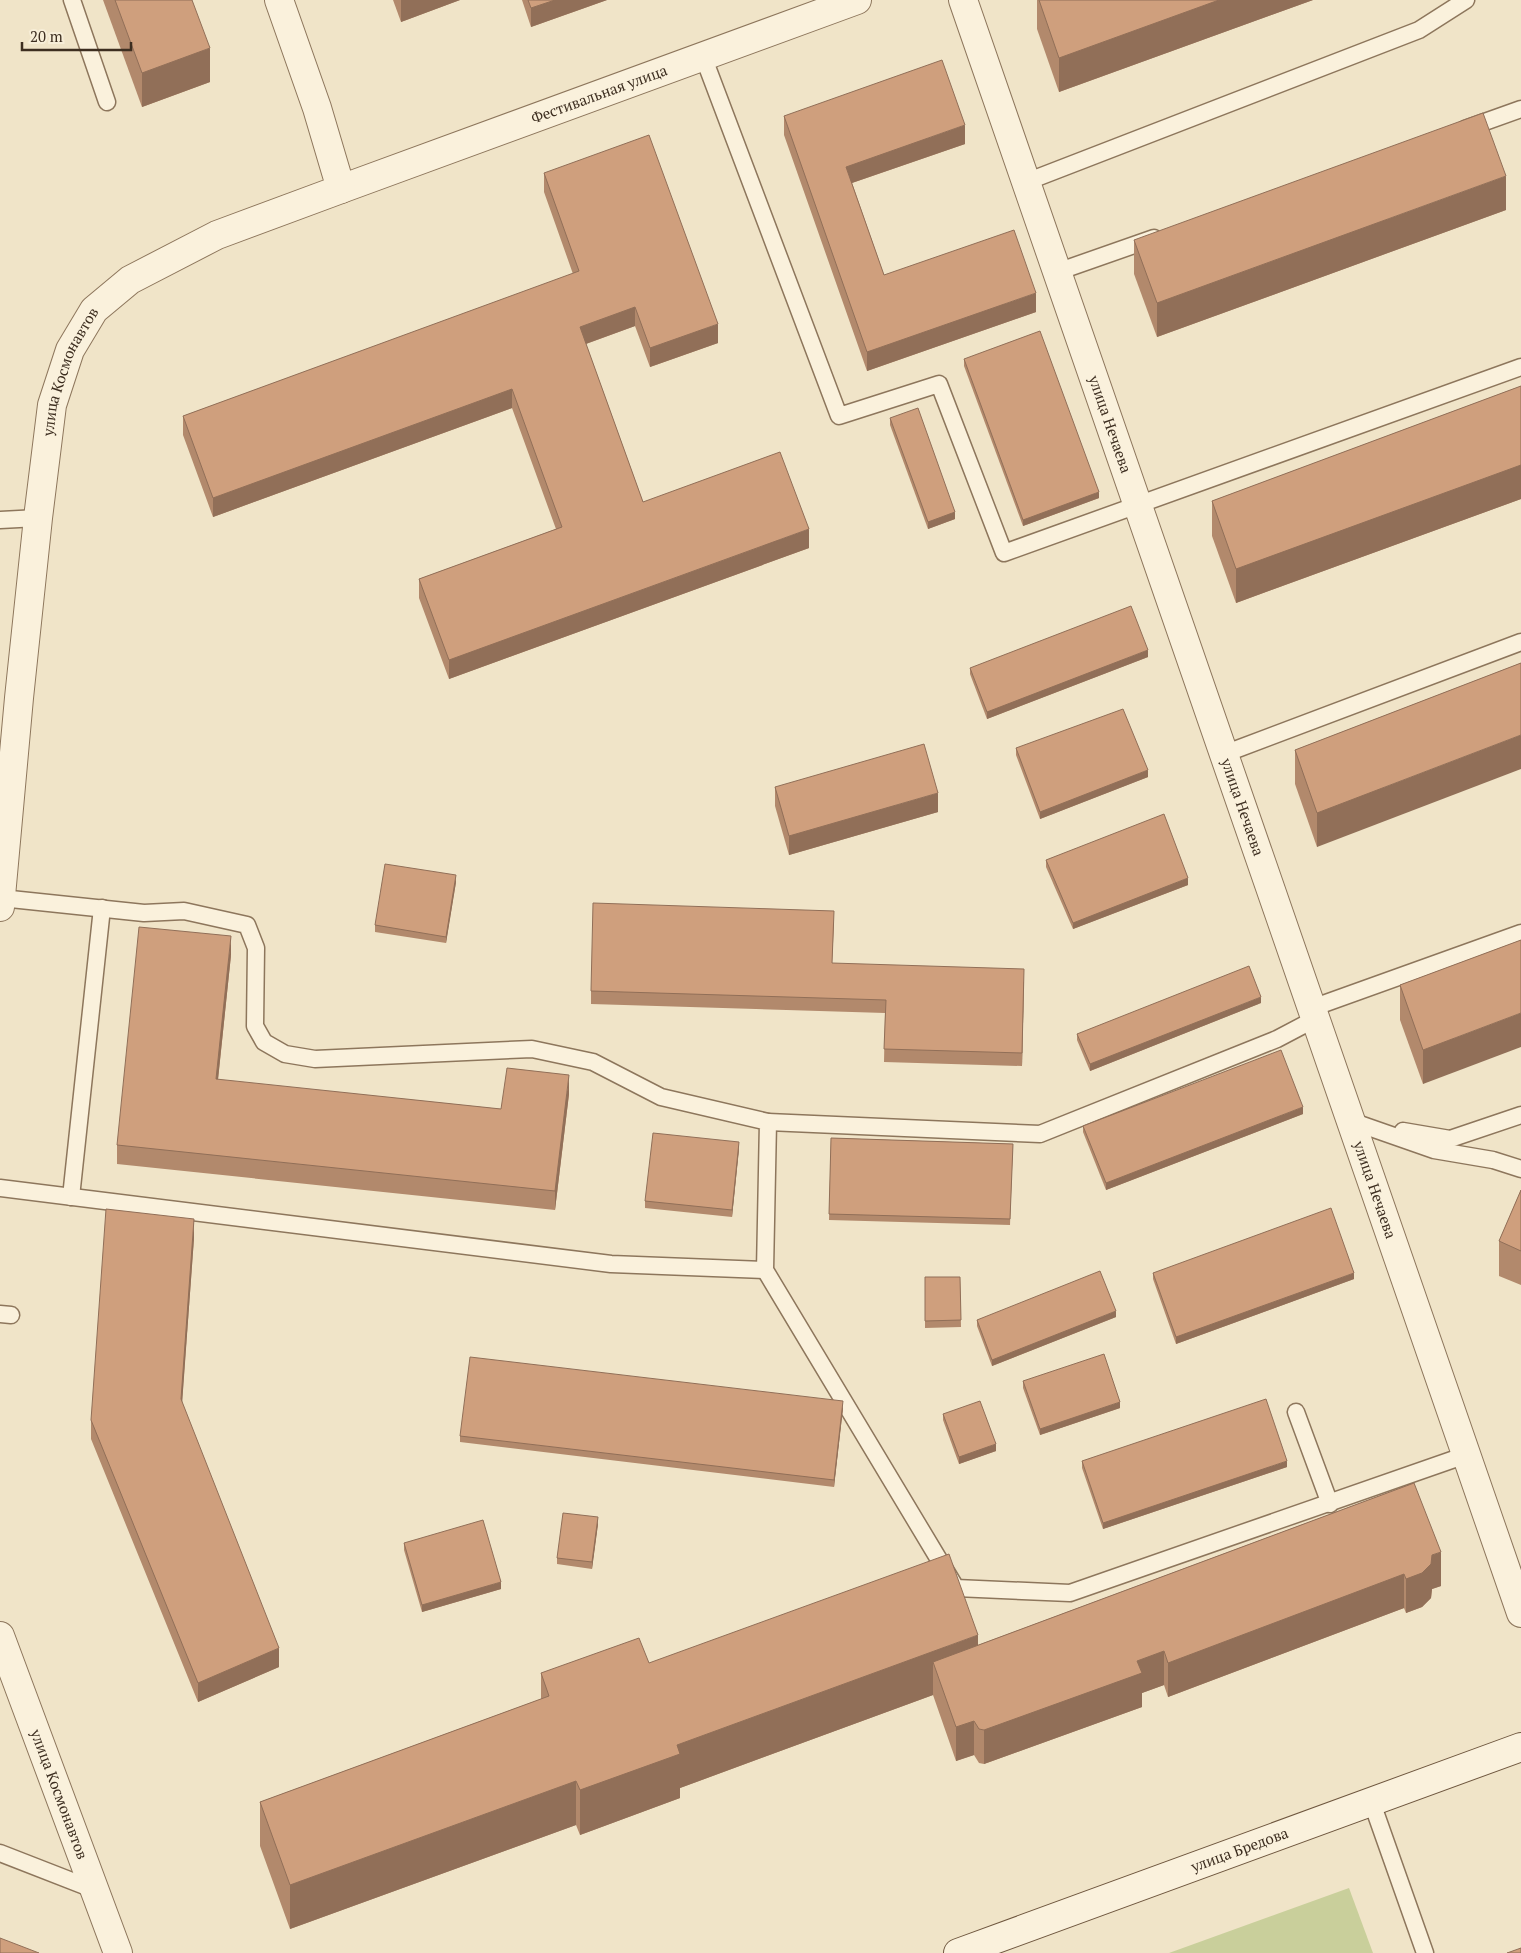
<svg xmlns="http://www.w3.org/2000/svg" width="1521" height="1953" font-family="'PT Serif',serif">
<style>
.green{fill:#c9cf9b}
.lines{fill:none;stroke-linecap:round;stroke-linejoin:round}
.lane-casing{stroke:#8d765c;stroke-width:19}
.street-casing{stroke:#8d765c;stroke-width:30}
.secondary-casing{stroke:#6f573f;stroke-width:30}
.lane{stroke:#faf1dc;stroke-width:16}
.street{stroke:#faf1dc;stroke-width:28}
.secondary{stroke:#faf1dc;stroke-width:28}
.wall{fill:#b2896c}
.shaded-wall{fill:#916f58}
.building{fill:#cf9f7d;stroke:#916f58}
.labels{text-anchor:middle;stroke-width:5;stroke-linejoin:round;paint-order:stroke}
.street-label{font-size:15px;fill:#3d2e20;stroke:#f7eed8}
</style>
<rect width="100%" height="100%" fill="#f0e4c8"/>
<path class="green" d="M 1349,1888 L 1373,1953 L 1169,1953 Z"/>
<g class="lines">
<g class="lane-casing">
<g id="lane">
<path d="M 72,0 L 107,102"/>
<path d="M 703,56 L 839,416 L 939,384 L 1004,553 L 1521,367"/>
<path d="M 1465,129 L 1521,109"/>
<path d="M 1026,182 L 1419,30 L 1466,0"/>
<path d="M 1057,272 L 1154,238"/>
<path d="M 0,520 L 38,518"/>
<path d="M 1224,754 L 1521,642"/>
<path d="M 1,898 L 144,913 L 184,911 L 247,925 L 256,948 L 255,1026 L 264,1042 L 285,1054 L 315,1059 L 532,1049 L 593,1062 L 661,1097 L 768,1122 L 765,1270 L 956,1588 L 1070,1593 L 1466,1455"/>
<path d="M 1312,1008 L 1521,933"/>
<path d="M 1351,1121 L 1434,1150 L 1493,1160 L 1521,1169"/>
<path d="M 768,1122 L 1040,1134 L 1277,1039 L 1315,1019"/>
<path d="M 1403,1131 L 1450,1139 L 1521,1115"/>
<path d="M 0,1188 L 611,1264 L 765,1270"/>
<path d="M 71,1197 L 102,908"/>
<path d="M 0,1314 L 11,1315"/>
<path d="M 1296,1412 L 1330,1504"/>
<path d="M 1372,1803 L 1425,1953"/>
<path d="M 0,1853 L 95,1890"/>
</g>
</g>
<g class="street-casing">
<g id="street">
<path id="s1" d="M 963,0 L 1521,1613"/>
<path id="s2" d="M 341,189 L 857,0"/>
<path id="s3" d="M 0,907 L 19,698 L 38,518 L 52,405 L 70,350 L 94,310 L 130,280 L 217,235 L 341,189 L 317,108 L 279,0"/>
<path id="s4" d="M 0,1636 L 118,1953"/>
</g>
</g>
<g class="secondary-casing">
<g id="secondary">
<path id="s5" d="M 958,1953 L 1521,1747"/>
</g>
</g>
<use href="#lane" class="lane"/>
<use href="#street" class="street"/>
<use href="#secondary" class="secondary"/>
</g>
<g class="wall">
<path d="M 103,0 L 192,0 L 210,82 L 142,107 Z"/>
<path d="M 393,0 L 460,0 L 401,22 Z"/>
<path d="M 522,0 L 607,0 L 531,27 Z"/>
<path d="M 1037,0 L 1313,0 L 1059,92 L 1037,29 Z"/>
<path d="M 784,116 L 965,144 L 852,183 L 884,275 L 1036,312 L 867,371 L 784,135 Z"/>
<path d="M 544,173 L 718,343 L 650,367 L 635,326 L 586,344 L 643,502 L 809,548 L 449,679 L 419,598 L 419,579 L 556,529 L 512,408 L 213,517 L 183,435 L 183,416 L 573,274 L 544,192 Z"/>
<path d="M 1506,210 L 1157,337 L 1134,274 L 1134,240 Z"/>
<path d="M 964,359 L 1099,498 L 1023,526 L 964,366 Z"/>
<path d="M 1521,386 L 1521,499 L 1236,603 L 1212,536 L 1212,501 Z"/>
<path d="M 890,418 L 955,519 L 928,529 L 890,425 Z"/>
<path d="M 1148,657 L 987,719 L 970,674 L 970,668 Z"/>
<path d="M 1521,663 L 1317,847 L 1295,784 L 1295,750 Z"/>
<path d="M 1016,748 L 1148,777 L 1040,819 L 1016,755 Z"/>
<path d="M 775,787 L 938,812 L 789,855 L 775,806 Z"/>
<path d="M 1046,860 L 1188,885 L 1073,929 L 1046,867 Z"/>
<path d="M 456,882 L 446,943 L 375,932 L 375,925 Z"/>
<path d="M 834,924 L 832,963 L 1024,982 L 1022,1066 L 884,1062 L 885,1013 L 591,1004 L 591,991 Z"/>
<path d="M 1521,940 L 1423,1084 L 1400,1020 L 1400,985 Z"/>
<path d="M 231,955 L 218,1080 L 501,1109 L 569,1094 L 555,1210 L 117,1164 L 117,1145 Z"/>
<path d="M 1261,1003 L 1090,1071 L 1077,1040 L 1077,1034 Z"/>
<path d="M 1303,1114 L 1106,1190 L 1083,1132 L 1083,1126 Z"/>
<path d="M 831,1138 L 1013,1144 L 1010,1225 L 829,1220 Z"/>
<path d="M 739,1149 L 732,1217 L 645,1208 L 645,1201 Z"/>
<path d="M 1521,1190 L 1521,1285 L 1499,1276 L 1499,1241 Z"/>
<path d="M 194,1238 L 182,1402 L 279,1667 L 198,1702 L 91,1439 L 91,1420 Z"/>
<path d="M 1153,1273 L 1354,1279 L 1176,1344 L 1153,1279 Z"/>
<path d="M 925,1277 L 960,1277 L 961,1327 L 925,1328 Z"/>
<path d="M 1116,1317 L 992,1366 L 977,1326 L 977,1320 Z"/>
<path d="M 1023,1381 L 1120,1408 L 1040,1435 L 1023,1388 Z"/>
<path d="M 843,1408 L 834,1487 L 460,1442 L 460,1436 Z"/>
<path d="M 943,1414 L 996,1451 L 959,1464 L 943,1420 Z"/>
<path d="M 1082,1461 L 1287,1467 L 1103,1529 L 1082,1468 Z"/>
<path d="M 1414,1483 L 1441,1586 L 1432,1589 L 1431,1598 L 1422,1607 L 1406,1613 L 1404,1608 L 1168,1697 L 1164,1685 L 1142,1693 L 1142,1707 L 984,1764 L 979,1763 L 974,1755 L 956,1761 L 933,1695 L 680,1788 L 680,1798 L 580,1835 L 576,1825 L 290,1929 L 260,1846 L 260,1802 L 541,1699 L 541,1673 L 649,1663 L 978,1645 Z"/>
<path d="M 598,1524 L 592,1569 L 557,1564 L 557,1558 Z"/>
<path d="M 404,1543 L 501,1589 L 422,1612 L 404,1550 Z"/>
</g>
<g class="shaded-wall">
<path d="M 401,0 L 460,0 L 401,22 Z"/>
<path d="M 555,0 L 607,0 L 531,27 L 531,8 Z"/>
<path d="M 1219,0 L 1313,0 L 1059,92 L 1059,58 Z"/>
<path d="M 210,48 L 210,82 L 142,107 L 142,73 Z"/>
<path d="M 965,125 L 965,144 L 846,185 L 846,167 Z"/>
<path d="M 1506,176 L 1506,210 L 1157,337 L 1157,303 Z"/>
<path d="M 1036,293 L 1036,312 L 867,371 L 867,352 Z"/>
<path d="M 635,307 L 635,326 L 580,346 L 580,327 Z"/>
<path d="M 718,324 L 718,343 L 650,367 L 650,348 Z"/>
<path d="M 512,389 L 512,408 L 213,517 L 213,498 Z"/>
<path d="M 1521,465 L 1521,499 L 1236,603 L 1236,569 Z"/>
<path d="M 1099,492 L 1099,498 L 1023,526 L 1023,520 Z"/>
<path d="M 955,512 L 955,519 L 928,529 L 928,522 Z"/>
<path d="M 809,529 L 809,548 L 449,679 L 449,660 Z"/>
<path d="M 1148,650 L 1148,657 L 987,719 L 987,712 Z"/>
<path d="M 1521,735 L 1521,769 L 1317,847 L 1317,813 Z"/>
<path d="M 1148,770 L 1148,777 L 1040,819 L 1040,812 Z"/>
<path d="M 938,793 L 938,812 L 789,855 L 789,836 Z"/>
<path d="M 456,875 L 456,882 L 446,943 L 446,937 Z"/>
<path d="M 1188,878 L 1188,885 L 1073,929 L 1073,923 Z"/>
<path d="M 231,936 L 231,955 L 216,1098 L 216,1079 Z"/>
<path d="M 1024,969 L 1024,982 L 1022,1066 L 1022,1053 Z"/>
<path d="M 1261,997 L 1261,1003 L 1090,1071 L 1090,1064 Z"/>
<path d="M 1521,1013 L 1521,1047 L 1423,1084 L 1423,1050 Z"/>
<path d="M 569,1075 L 569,1094 L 555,1210 L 555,1191 Z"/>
<path d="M 1303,1107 L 1303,1114 L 1106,1190 L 1106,1183 Z"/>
<path d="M 739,1142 L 739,1149 L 732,1217 L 732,1210 Z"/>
<path d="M 194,1219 L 194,1238 L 181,1418 L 181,1399 Z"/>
<path d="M 1354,1273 L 1354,1279 L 1176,1344 L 1176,1337 Z"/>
<path d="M 1116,1311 L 1116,1317 L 992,1366 L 992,1360 Z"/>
<path d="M 843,1401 L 843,1408 L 834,1487 L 834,1480 Z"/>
<path d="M 1120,1402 L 1120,1408 L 1040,1435 L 1040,1429 Z"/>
<path d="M 996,1444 L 996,1451 L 959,1464 L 959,1457 Z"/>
<path d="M 1287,1461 L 1287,1467 L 1103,1529 L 1103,1523 Z"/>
<path d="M 598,1517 L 598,1524 L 592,1569 L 592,1562 Z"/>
<path d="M 1441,1552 L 1441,1586 L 1432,1589 L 1431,1598 L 1422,1607 L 1406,1613 L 1406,1579 L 1432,1555 Z"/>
<path d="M 1404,1574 L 1404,1608 L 1168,1697 L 1168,1663 Z"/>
<path d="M 501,1582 L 501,1589 L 422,1612 L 422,1605 Z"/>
<path d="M 978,1635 L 978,1679 L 933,1662 L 933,1695 L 680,1788 L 680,1798 L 580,1835 L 580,1790 L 677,1745 Z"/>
<path d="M 279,1648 L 279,1667 L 198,1702 L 198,1683 Z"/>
<path d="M 1164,1651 L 1164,1685 L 1142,1693 L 1142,1707 L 984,1764 L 984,1730 L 1137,1661 Z"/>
<path d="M 974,1721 L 974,1755 L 956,1761 L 956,1727 Z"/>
<path d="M 576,1781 L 576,1825 L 290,1929 L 290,1885 Z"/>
</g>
<g class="building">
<path d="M 115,0 L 192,0 L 210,48 L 142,73 Z"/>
<path d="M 528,0 L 555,0 L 531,8 Z"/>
<path d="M 1039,0 L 1219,0 L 1059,58 Z"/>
<path d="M 942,60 L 965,125 L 846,167 L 884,275 L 1014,230 L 1036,293 L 867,352 L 784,116 Z"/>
<path d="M 1483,113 L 1506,176 L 1157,303 L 1134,240 Z"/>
<path d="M 649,135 L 718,324 L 650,348 L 635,307 L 580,327 L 643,502 L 780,452 L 809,529 L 449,660 L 419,579 L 562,527 L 512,389 L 213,498 L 183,416 L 579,271 L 544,173 Z"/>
<path d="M 1040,331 L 1099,492 L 1023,520 L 964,359 Z"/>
<path d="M 1521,386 L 1521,465 L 1236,569 L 1212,501 Z"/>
<path d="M 918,408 L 955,512 L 928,522 L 890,418 Z"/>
<path d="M 1131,606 L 1148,650 L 987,712 L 970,668 Z"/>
<path d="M 1521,663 L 1521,735 L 1317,813 L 1295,750 Z"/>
<path d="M 1123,709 L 1148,770 L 1040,812 L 1016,748 Z"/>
<path d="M 924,744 L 938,793 L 789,836 L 775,787 Z"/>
<path d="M 1164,814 L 1188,878 L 1073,923 L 1046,860 Z"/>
<path d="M 385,864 L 456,875 L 446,937 L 375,925 Z"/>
<path d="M 593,903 L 834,911 L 832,963 L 1024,969 L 1022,1053 L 884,1049 L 886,1000 L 591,991 Z"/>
<path d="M 139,927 L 231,936 L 216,1079 L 501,1109 L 507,1068 L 569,1075 L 555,1191 L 117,1145 Z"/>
<path d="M 1521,940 L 1521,1013 L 1423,1050 L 1400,985 Z"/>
<path d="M 1249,966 L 1261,997 L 1090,1064 L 1077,1034 Z"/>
<path d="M 1281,1050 L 1303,1107 L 1106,1183 L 1083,1126 Z"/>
<path d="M 653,1133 L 739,1142 L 732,1210 L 645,1201 Z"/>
<path d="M 831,1138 L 1013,1144 L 1010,1219 L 829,1214 Z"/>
<path d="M 1521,1190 L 1521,1251 L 1499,1241 Z"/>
<path d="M 1331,1208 L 1354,1273 L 1176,1337 L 1153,1273 Z"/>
<path d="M 106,1209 L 194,1219 L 181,1399 L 279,1648 L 198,1683 L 91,1420 Z"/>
<path d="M 1100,1271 L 1116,1311 L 992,1360 L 977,1320 Z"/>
<path d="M 925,1277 L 960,1277 L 961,1320 L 925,1321 Z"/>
<path d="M 1104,1354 L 1120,1402 L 1040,1429 L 1023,1381 Z"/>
<path d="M 470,1357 L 843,1401 L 834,1480 L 460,1436 Z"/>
<path d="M 1266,1399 L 1287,1461 L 1103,1523 L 1082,1461 Z"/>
<path d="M 980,1401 L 996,1444 L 959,1457 L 943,1414 Z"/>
<path d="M 1414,1483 L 1441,1552 L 1432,1555 L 1431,1564 L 1422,1573 L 1406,1579 L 1404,1574 L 1168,1663 L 1164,1651 L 1137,1661 L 1142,1673 L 984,1730 L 979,1729 L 974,1721 L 956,1727 L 933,1662 Z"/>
<path d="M 563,1513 L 598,1517 L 592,1562 L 557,1558 Z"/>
<path d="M 483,1520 L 501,1582 L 422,1605 L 404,1543 Z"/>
<path d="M 949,1554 L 978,1635 L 677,1745 L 680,1754 L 580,1790 L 576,1781 L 290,1885 L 260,1802 L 549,1696 L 541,1673 L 639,1638 L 649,1663 Z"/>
<path d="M 0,1938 L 39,1953 L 0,1953 Z"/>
<path d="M 1521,1948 L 1521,1953 L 1507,1953 Z"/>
</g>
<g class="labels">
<g class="street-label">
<text dy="5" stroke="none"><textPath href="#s2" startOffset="275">Фестивальная улица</textPath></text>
<text dy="5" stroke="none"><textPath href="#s3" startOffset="542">улица Космонавтов</textPath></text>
<text dy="5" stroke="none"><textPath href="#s1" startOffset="449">улица Нечаева</textPath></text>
<text dy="5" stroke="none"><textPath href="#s1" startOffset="854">улица Нечаева</textPath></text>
<text dy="5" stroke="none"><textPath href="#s1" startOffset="1259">улица Нечаева</textPath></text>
<text dy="5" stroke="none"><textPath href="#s4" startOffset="169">улица Космонавтов</textPath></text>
<text dy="5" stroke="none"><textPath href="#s5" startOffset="300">улица Бредова</textPath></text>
</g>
</g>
<path d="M22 42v8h109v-8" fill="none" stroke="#3d2e20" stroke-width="2.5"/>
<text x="30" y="42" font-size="15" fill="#3d2e20" stroke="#f7eed8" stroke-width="4" paint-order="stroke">20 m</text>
</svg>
